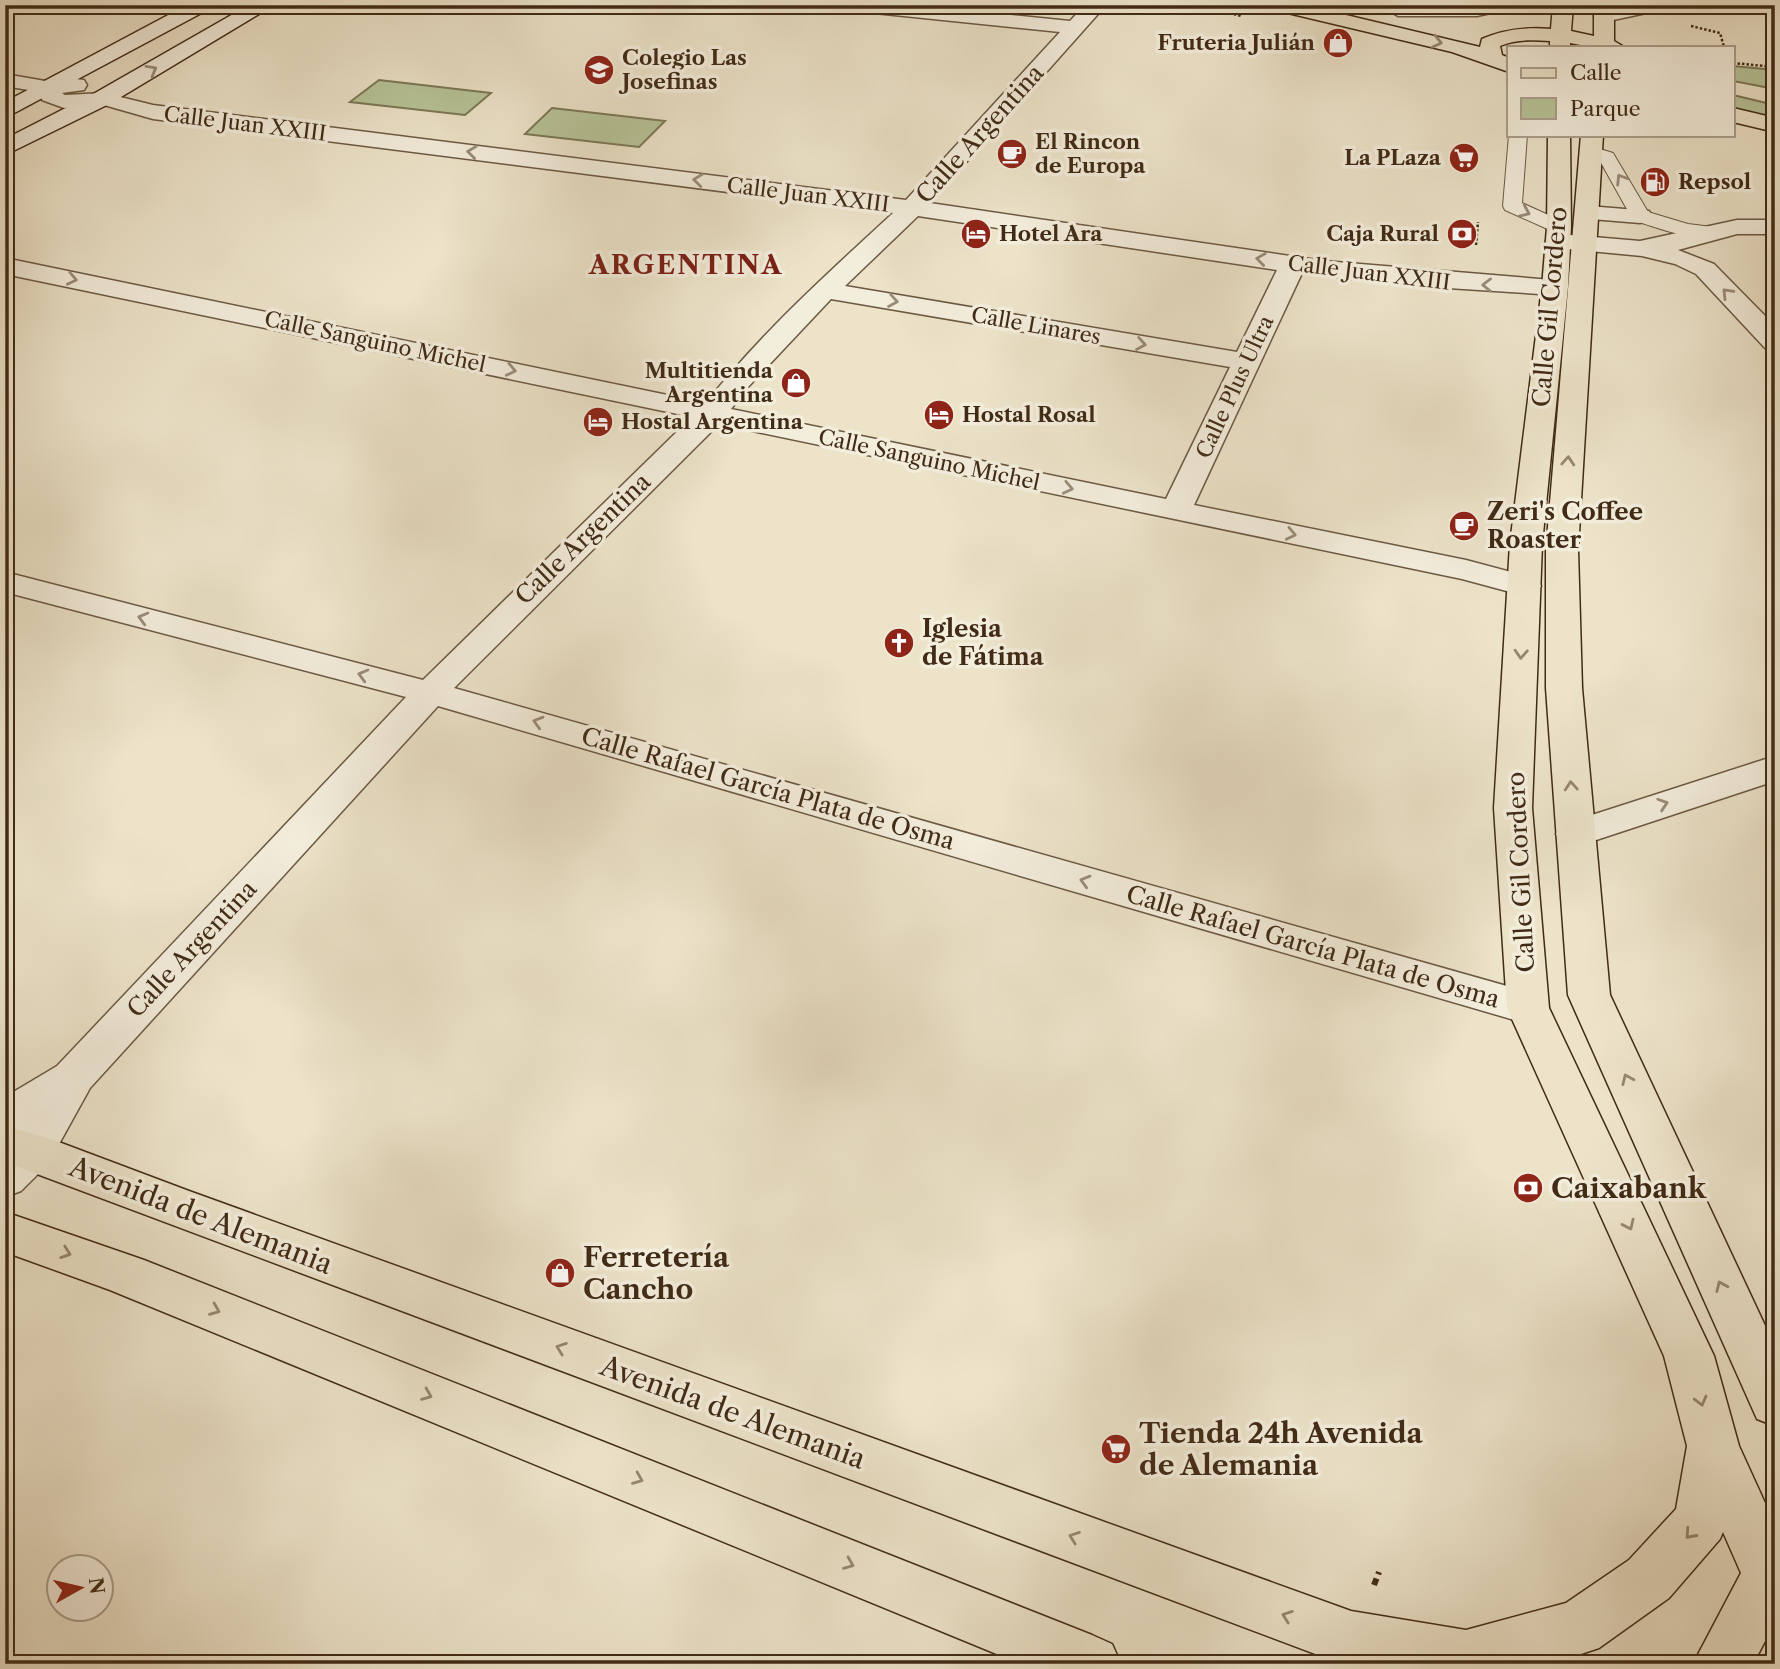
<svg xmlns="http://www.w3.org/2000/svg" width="1780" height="1669" font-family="'Libre Caslon Text',serif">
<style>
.green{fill:#b7c498;stroke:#7c7857;stroke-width:2}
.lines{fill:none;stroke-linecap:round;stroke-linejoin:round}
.service-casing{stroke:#6c5943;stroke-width:2}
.minor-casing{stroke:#6c5943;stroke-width:3}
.secondary-casing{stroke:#412b16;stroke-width:3}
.primary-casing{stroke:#412b16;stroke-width:3}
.path-far1{stroke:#412b16;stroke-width:2.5;stroke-dasharray:2.5 2;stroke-linecap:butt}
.path{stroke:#412b16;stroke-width:6;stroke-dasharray:7 4.5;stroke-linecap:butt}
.service{fill:#f3eddc;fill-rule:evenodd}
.minor{fill:#f3eddc;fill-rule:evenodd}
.secondary{fill:#f3eddc;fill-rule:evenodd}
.primary{fill:#ece3c9;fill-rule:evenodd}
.oneway{stroke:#968770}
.oneway2{stroke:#9a8c79}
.labels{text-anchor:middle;stroke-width:7;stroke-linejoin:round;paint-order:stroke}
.far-poi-label{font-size:21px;font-weight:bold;fill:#412b16;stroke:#f3eddc;text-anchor:start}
.far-street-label{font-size:21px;fill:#412b16;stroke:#f3eddc}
.street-label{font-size:24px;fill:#412b16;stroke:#f3eddc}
.poi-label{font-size:24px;font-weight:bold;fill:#412b16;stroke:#f3eddc;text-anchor:start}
.far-district-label{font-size:26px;font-weight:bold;letter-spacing:2px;fill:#7a1f14;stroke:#f3eddc}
.near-poi-label{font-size:28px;font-weight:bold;fill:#412b16;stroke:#f3eddc;text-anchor:start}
.near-street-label{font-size:28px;fill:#412b16;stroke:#f3eddc}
</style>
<rect width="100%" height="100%" fill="#ece3c9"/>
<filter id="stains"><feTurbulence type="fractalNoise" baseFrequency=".00286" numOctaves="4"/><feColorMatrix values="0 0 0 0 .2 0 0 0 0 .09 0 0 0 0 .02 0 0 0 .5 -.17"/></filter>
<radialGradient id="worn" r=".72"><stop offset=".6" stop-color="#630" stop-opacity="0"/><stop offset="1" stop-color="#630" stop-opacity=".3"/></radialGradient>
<g class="green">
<path d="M 1733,66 L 1775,70 L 1775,89 L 1733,81 Z"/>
<path d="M 379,80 L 491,93 L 465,115 L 350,102 Z"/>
<path d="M 1733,95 L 1775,105 L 1775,118 L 1733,109 Z"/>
<path d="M 552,108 L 665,121 L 639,147 L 525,134 Z"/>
</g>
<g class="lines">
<g class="service-casing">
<g id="service">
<path d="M 1509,135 L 1527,135 L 1522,203 L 1566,223 L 1568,227 L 1566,231 L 1552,231 L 1505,210 L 1503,206 Z"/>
<path d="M 1590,146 L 1613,153 L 1648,212 L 1688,224 L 1720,228 L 1723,232 C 1709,248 1652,226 1633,220 L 1600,161 L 1584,155 L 1581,151 Z"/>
</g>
</g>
<g class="minor-casing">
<g id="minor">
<path d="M 845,5 L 914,5 L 1070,21 L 1085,5 L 1106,5 L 930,203 L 1324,261 L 1564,281 L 1568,287 L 1564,293 L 1555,295 L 1401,285 L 1302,273 L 1194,505 L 1466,560 L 1537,579 L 1541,586 L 1537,593 L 1525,596 L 1462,579 L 719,424 L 454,688 L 1528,992 L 1543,997 L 1549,1008 L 1543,1019 L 1528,1024 L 438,706 L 90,1088 L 48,1164 L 21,1191 L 5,1197 L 5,1148 L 19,1133 L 5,1138 L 5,1097 L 57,1066 L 406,697 L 5,592 L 5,572 L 423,680 L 692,417 L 5,274 L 5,258 L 706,403 C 761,333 828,273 893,213 L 153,119 L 104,105 L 64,108 L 42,100 L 40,92 L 5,86 L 5,74 L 51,82 L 76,79 L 84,80 L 87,85 L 84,90 L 62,93 L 65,95 L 104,93 L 153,105 L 906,200 L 1060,32 L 855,11 ZM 918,216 L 1277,270 L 1237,352 L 845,286 ZM 831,299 L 1230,367 L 1166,499 L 731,409 L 749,386 Z"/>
<path d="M 1512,5 L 1509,9 L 1477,16 L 1398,16 L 1388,10 L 1393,5 Z"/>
<path d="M 1628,5 L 1668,5 L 1665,9 L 1604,22 L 1597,20 L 1594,16 L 1597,12 Z"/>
<path d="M 1588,206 L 1649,211 L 1652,216 L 1649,221 L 1640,223 L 1579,218 L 1576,213 L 1579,208 Z"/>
<path d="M 1737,220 L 1775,220 L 1775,234 L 1737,234 L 1678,250 L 1714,264 L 1775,326 L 1775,350 L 1765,348 L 1696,274 L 1675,264 L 1642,256 L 1558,248 L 1549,246 L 1546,241 L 1549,236 L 1558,234 L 1640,241 Z"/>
<path d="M 1775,756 L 1775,781 L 1575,847 L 1561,843 L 1556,834 L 1561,825 Z"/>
</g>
</g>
<g class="secondary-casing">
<g id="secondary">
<path d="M 187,5 L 212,5 L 209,9 L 5,118 L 5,102 Z"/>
<path d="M 249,5 L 274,5 L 111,103 L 5,155 L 5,139 L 95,93 Z"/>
</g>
</g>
<g class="primary-casing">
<g id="primary">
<path d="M 1268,5 L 1304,5 L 1480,47 L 1482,39 C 1505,29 1527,27 1551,29 L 1553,5 L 1573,5 L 1571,31 L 1594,36 L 1594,5 L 1614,5 L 1614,41 L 1624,47 L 1592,47 L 1570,43 L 1570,47 L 1550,47 L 1550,41 C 1533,40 1516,39 1500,46 L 1502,55 L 1509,58 L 1509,72 L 1452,52 L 1271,9 Z"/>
<path d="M 1733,108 L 1775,118 L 1775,132 L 1733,122 Z"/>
<path d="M 1548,135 L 1570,135 L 1571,227 L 1568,287 L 1542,544 L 1532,808 L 1549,1008 L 1714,1356 L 1739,1446 L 1775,1525 L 1775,1622 L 1753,1664 L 1693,1664 L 1741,1573 L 1723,1532 L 1720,1539 L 1669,1598 L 1599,1648 L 1551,1664 L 1342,1664 L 5,1162 L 5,1126 L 48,1138 L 189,1191 L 1351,1611 L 1466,1630 L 1566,1603 L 1629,1560 L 1676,1509 L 1687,1446 L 1664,1356 L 1507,1008 L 1494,808 L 1510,544 L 1542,287 L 1547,227 Z"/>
<path d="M 1581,135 L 1603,135 L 1578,550 L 1582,688 L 1610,995 L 1775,1347 L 1775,1426 L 1757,1419 L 1568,995 L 1546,688 L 1546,550 Z"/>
<path d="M 5,1212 L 144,1260 L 1092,1635 L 1112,1644 L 1121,1664 L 1021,1664 L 110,1290 L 5,1252 Z"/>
</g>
</g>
<g class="path-far1">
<path d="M 1199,5 L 1241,16"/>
<path d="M 1691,26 L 1720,33 L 1724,47"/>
<path d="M 1733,63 L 1775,67"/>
<path d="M 1476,245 L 1478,222"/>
</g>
<path class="path" d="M 1374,1585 L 1379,1572"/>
<use href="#service" class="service"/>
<use href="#minor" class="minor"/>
<use href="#secondary" class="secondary"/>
<use href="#primary" class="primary"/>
</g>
<defs><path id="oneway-chevron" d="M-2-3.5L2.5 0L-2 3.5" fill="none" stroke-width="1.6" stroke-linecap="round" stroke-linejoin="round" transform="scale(1.75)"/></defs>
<g class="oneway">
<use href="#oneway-chevron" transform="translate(1437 42) rotate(13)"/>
<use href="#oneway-chevron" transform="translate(1568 461) rotate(-86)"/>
<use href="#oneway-chevron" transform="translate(1521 654) rotate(93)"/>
<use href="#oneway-chevron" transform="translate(1571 786) rotate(-94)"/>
<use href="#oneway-chevron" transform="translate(1627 1079) rotate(-114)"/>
<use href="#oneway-chevron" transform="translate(1629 1225) rotate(65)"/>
<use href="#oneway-chevron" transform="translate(66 1253) rotate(19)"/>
<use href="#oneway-chevron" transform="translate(1721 1286) rotate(-114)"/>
<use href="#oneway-chevron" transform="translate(215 1310) rotate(22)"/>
<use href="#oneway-chevron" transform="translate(561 1348) rotate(-160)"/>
<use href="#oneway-chevron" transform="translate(427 1395) rotate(22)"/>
<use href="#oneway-chevron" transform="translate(1701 1401) rotate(75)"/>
<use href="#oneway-chevron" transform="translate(638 1479) rotate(22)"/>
<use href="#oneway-chevron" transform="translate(1690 1534) rotate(132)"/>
<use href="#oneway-chevron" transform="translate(1074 1537) rotate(-160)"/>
<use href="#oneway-chevron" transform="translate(849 1564) rotate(22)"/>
<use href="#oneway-chevron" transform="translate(1287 1616) rotate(-160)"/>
</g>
<g class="oneway2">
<use href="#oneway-chevron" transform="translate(152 70) rotate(-30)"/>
<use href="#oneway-chevron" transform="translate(472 152) rotate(-173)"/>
<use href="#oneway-chevron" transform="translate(1621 179) rotate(-122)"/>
<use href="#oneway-chevron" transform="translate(698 180) rotate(-173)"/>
<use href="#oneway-chevron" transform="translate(1525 212) rotate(24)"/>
<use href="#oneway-chevron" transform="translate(1261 259) rotate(-172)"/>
<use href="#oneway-chevron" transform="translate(72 279) rotate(12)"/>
<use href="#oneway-chevron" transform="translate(1487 285) rotate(-179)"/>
<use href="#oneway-chevron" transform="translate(1727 293) rotate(-134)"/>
<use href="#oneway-chevron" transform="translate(893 301) rotate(10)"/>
<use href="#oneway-chevron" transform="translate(1141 344) rotate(10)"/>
<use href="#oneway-chevron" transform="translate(511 370) rotate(12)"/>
<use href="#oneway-chevron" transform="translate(1068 488) rotate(12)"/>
<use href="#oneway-chevron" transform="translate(1291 534) rotate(12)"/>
<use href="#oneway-chevron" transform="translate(143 618) rotate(-165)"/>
<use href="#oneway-chevron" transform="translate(363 675) rotate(-165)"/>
<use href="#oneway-chevron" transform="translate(538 722) rotate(-164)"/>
<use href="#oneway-chevron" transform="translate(1663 804) rotate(-18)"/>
<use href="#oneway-chevron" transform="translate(1085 881) rotate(-164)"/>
</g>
<defs>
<g id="shop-disc" transform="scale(1.575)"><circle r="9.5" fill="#8f2418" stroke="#f3eddc"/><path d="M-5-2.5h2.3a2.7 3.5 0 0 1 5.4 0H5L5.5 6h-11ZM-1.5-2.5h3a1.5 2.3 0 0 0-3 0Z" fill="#fff"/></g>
<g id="school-disc" transform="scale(1.575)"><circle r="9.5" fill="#8f2418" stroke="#f3eddc"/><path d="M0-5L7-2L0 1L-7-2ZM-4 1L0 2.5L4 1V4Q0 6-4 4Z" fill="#fff"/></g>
<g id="cafe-disc" transform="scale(1.575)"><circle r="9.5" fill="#8f2418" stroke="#f3eddc"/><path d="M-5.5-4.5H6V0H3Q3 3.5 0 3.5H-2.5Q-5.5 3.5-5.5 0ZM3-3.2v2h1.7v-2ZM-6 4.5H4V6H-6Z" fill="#fff"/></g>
<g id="supermarket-disc" transform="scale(1.575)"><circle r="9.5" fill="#8f2418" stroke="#f3eddc"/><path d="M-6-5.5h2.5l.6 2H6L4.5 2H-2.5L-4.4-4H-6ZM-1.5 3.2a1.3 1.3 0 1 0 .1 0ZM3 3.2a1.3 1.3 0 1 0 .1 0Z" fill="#fff"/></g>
<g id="fuel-disc" transform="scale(1.575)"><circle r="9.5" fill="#8f2418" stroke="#f3eddc"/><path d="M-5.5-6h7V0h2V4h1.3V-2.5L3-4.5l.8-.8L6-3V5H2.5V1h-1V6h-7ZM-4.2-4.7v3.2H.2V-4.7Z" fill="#fff"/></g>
<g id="hotel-disc" transform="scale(1.575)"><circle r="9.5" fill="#8f2418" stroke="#f3eddc"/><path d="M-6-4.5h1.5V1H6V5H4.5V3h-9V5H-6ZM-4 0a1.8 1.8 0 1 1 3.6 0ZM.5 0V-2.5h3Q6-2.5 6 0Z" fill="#fff"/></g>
<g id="bank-disc" transform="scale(1.575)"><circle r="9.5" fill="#8f2418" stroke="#f3eddc"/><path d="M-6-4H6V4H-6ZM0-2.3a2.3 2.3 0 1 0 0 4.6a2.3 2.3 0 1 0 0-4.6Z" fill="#fff"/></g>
<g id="church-disc" transform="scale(1.575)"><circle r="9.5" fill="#8f2418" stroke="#f3eddc"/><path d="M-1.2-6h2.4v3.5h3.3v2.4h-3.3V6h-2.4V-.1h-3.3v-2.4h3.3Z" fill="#fff"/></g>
</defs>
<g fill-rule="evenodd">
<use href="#shop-disc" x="1338" y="43"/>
<use href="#school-disc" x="599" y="70"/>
<use href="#cafe-disc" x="1012" y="154"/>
<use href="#supermarket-disc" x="1464" y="158"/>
<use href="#fuel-disc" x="1655" y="182"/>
<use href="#hotel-disc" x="976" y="234"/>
<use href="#bank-disc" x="1462" y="234"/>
<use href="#shop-disc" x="796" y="383"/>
<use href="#hotel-disc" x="939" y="415"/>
<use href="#hotel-disc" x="598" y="422"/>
<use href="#cafe-disc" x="1464" y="526"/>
<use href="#church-disc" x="899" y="643"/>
<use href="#bank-disc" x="1528" y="1188"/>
<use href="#shop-disc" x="560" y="1273"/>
<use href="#supermarket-disc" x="1116" y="1449"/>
</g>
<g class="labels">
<g class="far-poi-label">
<text x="1315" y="50" text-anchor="end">Fruteria Julián</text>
<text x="622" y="65">Colegio Las<tspan x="622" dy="24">Josefinas</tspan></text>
<text x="1035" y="149">El Rincon<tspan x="1035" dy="24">de Europa</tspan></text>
<text x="1441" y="165" text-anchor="end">La PLaza</text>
<text x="1678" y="189">Repsol</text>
<text x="999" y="241">Hotel Ara</text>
<text x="1439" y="241" text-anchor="end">Caja Rural</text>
<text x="773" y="378" text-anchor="end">Multitienda<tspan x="773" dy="24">Argentina</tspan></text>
<text x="962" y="422">Hostal Rosal</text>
<text x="621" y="429">Hostal Argentina</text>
</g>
<g class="far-street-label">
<text transform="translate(245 124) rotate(7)" y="7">Calle Juan XXIII</text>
<text transform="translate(808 195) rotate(7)" y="7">Calle Juan XXIII</text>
<text transform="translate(1369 273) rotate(7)" y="7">Calle Juan XXIII</text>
<text transform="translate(1036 326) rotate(10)" y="7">Calle Linares</text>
<text transform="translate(375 342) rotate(12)" y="7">Calle Sanguino Michel</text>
<text transform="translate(1235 387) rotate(-65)" y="7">Calle Plus Ultra</text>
<text transform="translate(929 460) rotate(12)" y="7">Calle Sanguino Michel</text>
</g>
<g class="street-label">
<text transform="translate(980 134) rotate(-48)" y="8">Calle Argentina</text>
<text transform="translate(1550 307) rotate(-85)" y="8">Calle Gil Cordero</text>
<text transform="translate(583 539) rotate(-44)" y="8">Calle Argentina</text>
<text transform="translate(768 789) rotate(16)" y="8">Calle Rafael García Plata de Osma</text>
<text transform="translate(1521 872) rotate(-93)" y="8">Calle Gil Cordero</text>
<text transform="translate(1313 947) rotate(16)" y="8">Calle Rafael García Plata de Osma</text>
<text transform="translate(192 949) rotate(-47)" y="8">Calle Argentina</text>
</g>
<g class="poi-label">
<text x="1487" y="520">Zeri's Coffee<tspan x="1487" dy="28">Roaster</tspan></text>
<text x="922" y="637">Iglesia<tspan x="922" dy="28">de Fátima</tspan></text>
</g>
<g class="far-district-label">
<text x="686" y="274">ARGENTINA</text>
</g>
<g class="near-poi-label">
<text x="1551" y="1198">Caixabank</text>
<text x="583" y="1267">Ferretería<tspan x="583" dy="32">Cancho</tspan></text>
<text x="1139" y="1443">Tienda 24h Avenida<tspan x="1139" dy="32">de Alemania</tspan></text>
</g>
<g class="near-street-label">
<text transform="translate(201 1215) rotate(21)" y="10">Avenida de Alemania</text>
<text transform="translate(733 1412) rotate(20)" y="10">Avenida de Alemania</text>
</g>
</g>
<rect width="1780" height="1669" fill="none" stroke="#ece3c9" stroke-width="28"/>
<rect x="7" y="7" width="1766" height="1655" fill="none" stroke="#412b16" stroke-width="3.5"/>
<rect x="14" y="14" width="1752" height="1641" fill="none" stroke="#412b16" stroke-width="2"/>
<rect x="1507" y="46" width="228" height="91" fill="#f3eddc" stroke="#ac9f8d" stroke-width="2"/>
<rect x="1521" y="68" width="35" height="10" fill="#ece3c9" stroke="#ac9f8d" stroke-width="2"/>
<text x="1570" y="80" font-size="21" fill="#412b16">Calle</text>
<rect x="1521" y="98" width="35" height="21" fill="#b7c498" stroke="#ac9f8d" stroke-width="2"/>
<text x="1570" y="116" font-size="21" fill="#412b16">Parque</text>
<g transform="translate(80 1588) rotate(82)"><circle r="33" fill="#f3eddc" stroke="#ac9f8d" stroke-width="2"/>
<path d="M0-5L12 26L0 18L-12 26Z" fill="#8f2418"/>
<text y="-10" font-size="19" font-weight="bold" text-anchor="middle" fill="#412b16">N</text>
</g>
<rect width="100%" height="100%" filter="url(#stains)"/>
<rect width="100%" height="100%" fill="url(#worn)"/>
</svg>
